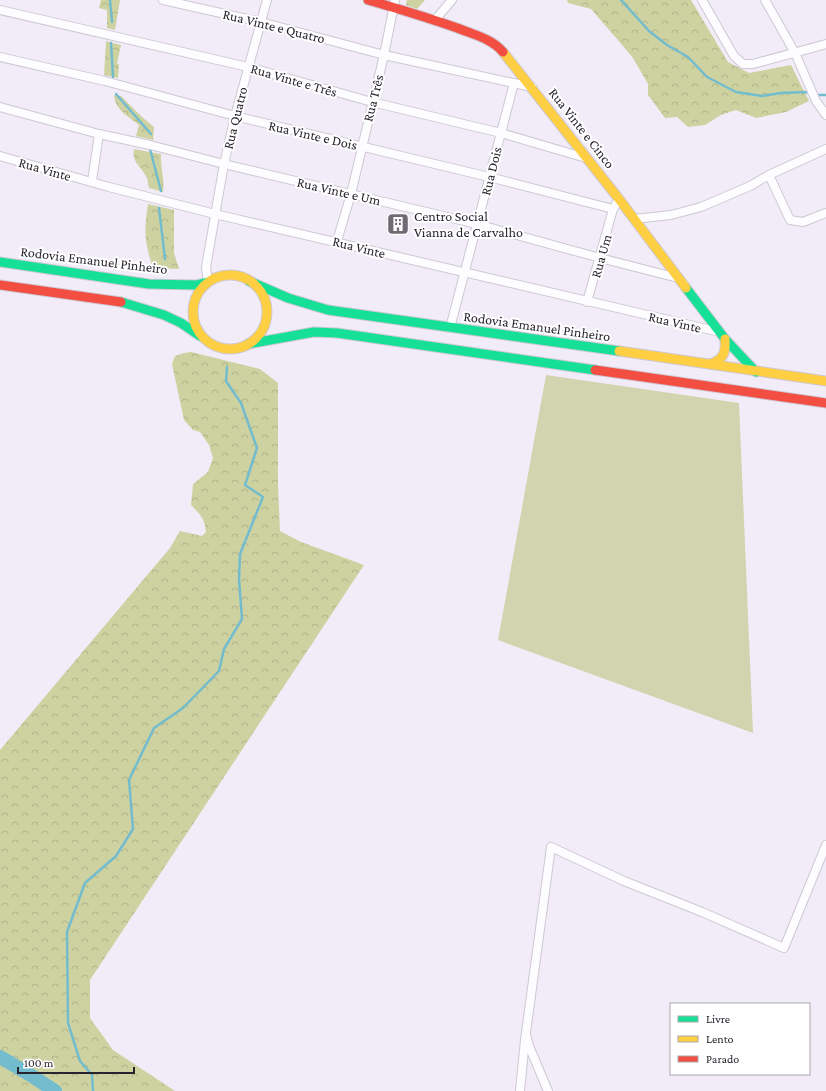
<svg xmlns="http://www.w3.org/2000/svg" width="826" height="1091" font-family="'Crimson Pro',serif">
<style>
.forest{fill:url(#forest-crowns)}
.garden{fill:#d1d4ae}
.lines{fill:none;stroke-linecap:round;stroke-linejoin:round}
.stream{stroke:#72bcce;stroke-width:2.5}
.river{stroke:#72bcce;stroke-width:14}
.street-casing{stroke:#cdc8d2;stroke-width:10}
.fast-casing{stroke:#cdc8d2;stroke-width:11}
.slow-casing{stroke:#cdc8d2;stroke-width:11}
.jam-casing{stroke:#cdc8d2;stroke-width:11}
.street{stroke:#fdfcfe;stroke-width:8}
.fast{stroke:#16e098;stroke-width:9}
.slow{stroke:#ffcf43;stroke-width:9}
.jam{stroke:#f24e42;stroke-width:9}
.labels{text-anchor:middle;stroke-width:4;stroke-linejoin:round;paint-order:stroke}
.street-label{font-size:14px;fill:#28242d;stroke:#fff}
.poi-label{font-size:14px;fill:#28242d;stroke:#fff;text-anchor:start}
</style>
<defs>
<pattern id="forest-crowns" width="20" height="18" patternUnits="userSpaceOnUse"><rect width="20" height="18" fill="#ced2a1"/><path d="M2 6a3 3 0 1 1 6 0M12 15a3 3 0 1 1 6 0" fill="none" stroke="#b1b48b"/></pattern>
</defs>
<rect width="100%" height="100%" fill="#f2ecf9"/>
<g class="forest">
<path d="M 101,0 L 120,0 L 115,30 L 107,28 L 107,10 L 99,8 Z"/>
<path d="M 407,0 L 425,0 L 417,9 L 406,5 Z"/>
<path d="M 567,0 L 691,0 L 728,62 L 749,73 L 791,65 L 809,101 L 786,112 L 756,118 L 736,110 L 721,115 L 705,125 L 688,127 L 677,117 L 665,118 L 648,95 L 648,84 L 633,58 L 617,39 L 591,9 L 568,3 Z"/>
<path d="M 106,41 L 121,45 L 117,64 L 119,64 L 118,78 L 104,75 Z"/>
<path d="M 114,95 L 121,96 L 142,117 L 154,127 L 153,140 L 136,136 L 139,125 C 128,116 115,110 114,95 Z"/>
<path d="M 134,149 L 161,154 C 160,167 165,179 163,192 L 149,188 C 148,185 148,181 147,178 C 142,167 131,162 134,149 Z"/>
<path d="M 148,204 L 174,210 L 174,253 L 179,269 L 153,268 C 144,241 144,231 148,204 Z"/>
<path d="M 191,352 L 260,369 L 278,383 L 278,485 L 280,531 L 301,542 L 364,565 L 90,980 L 90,1018 L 113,1050 L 175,1091 L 0,1091 L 0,750 L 170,548 L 180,531 L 202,536 L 206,532 C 205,519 200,514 191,505 L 193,484 L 208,472 L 213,458 L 209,445 L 200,432 L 193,430 L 184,420 L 172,364 L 175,356 L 184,353 Z"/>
</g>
<path class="garden" d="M 546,375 L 739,403 L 753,733 L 498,640 Z"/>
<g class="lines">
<g class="stream">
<path d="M 110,0 L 112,22"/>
<path d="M 621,0 L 649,31 L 667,45 L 688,57 L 707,77 L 736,92 L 762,96 L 781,93 L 806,92 L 810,94"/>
<path d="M 111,43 L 113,77"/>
<path d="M 116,94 L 151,134"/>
<path d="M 815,95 L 826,95"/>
<path d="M 150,149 L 161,191"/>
<path d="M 159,208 L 165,259"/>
<path d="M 93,1091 L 92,1075 L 80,1061 L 68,1023 L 67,932 L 85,883 L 116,856 L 133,829 L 129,780 L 154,728 L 183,708 L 219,671 L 224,649 L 242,619 L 239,579 L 240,554 L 263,497 L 245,485 L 257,448 L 241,403 L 226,381 L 227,367"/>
</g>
<path class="river" d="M 0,1057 L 29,1074 L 55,1091"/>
<g class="street-casing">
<g id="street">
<path d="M 163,0 L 261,22 L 384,55 L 532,87"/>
<path d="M 702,0 L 734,56 L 743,64 L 753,64 L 826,44"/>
<path d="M 765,0 L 795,53 L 816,101 L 826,115"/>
<path d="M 0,10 L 248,67 L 372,102 L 501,133 L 586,158"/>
<path d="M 435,20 L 452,0"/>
<path d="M 0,57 L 105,81 L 235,116 L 489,177 L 613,209 L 619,199"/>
<path d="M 0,107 L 99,134 L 150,145 L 224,164 L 477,224 L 600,258 L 678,278"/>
<path d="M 0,156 L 109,187 L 215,214 L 720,332"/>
<path d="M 769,175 L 790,220 L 803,222 L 826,213"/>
<path d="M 92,181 L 99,134"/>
<path d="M 634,219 L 671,215 L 701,207 L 750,186 L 769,175 L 826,149"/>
<path d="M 337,241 L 351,194 L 384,55 L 395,0"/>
<path d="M 208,282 L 206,267 L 224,164 L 235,116 L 267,0"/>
<path d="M 587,302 L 613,209"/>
<path d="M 450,328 L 514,83"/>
<path d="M 527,1038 L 529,1046 L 548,1091"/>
<path d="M 520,1091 L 525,1040 L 551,847 L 624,881 L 702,912 L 784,948 L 826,845"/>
</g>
</g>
<g class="fast-casing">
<g id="fast">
<path d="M 0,262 L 149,284 L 196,285 L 208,282"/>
<path d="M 249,281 L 288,298 L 328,310 L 619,351"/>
<path d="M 686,288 L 725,339 L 756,372"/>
<path d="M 121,302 L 164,315 L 181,323 L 200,336"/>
<path d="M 248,344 L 314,332 L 337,333 L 595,370"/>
</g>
</g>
<g class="slow-casing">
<g id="slow">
<path d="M 503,52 L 619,199 L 686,288"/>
<circle cx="230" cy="312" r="37"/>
<path d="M 619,351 L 826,381"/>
<path d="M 711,364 C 724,359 726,352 725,339"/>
</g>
</g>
<g class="jam-casing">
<g id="jam">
<path d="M 368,0 C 399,9 429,18 460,29 C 475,35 492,39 503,52"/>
<path d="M 0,285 L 121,302"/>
<path d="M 595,370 L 826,403"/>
</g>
</g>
<use href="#street" class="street"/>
<use href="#fast" class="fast"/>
<use href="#slow" class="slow"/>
<use href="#jam" class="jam"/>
</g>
<defs>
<g id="building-square" transform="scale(1.15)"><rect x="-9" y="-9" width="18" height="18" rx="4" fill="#6f6a74" stroke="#fff"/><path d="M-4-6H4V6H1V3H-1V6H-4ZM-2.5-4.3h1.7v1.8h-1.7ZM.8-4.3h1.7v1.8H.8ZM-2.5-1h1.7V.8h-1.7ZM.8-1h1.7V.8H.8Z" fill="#fff"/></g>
</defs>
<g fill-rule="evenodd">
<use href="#building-square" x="398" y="224"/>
</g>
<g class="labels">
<g class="street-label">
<text transform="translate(274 26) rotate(14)" y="5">Rua Vinte e Quatro</text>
<text transform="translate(294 80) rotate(16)" y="5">Rua Vinte e Três</text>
<text transform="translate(373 98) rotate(-76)" y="5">Rua Três</text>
<text transform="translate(235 118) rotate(-76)" y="5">Rua Quatro</text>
<text transform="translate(582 128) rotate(52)" y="5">Rua Vinte e Cinco</text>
<text transform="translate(313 135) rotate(13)" y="5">Rua Vinte e Dois</text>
<text transform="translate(45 169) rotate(16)" y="5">Rua Vinte</text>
<text transform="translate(491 171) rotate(-76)" y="5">Rua Dois</text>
<text transform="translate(339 191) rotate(13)" y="5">Rua Vinte e Um</text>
<text transform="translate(359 247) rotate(14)" y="5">Rua Vinte</text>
<text transform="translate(601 256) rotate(-74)" y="5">Rua Um</text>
<text transform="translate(94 260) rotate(7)" y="5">Rodovia Emanuel Pinheiro</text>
<text transform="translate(675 322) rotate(13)" y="5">Rua Vinte</text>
<text transform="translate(537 326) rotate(8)" y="5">Rodovia Emanuel Pinheiro</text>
</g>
<g class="poi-label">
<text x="414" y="221">Centro Social<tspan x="414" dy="16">Vianna de Carvalho</tspan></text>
</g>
</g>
<rect x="670" y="1003" width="140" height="72" fill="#ffffff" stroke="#a9a7ab"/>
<rect x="678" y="1016" width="20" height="6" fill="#16e098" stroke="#a9a7ab"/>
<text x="706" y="1023" font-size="12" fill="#28242d">Livre</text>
<rect x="678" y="1036" width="20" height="6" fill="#ffcf43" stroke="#a9a7ab"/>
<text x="706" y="1043" font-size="12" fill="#28242d">Lento</text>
<rect x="678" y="1056" width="20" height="6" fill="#f24e42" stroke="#a9a7ab"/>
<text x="706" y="1063" font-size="12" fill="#28242d">Parado</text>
<path d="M18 1067v6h116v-6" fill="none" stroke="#28242d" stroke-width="2"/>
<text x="24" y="1067" font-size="12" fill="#28242d" stroke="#ffffff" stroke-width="3" paint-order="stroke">100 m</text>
</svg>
